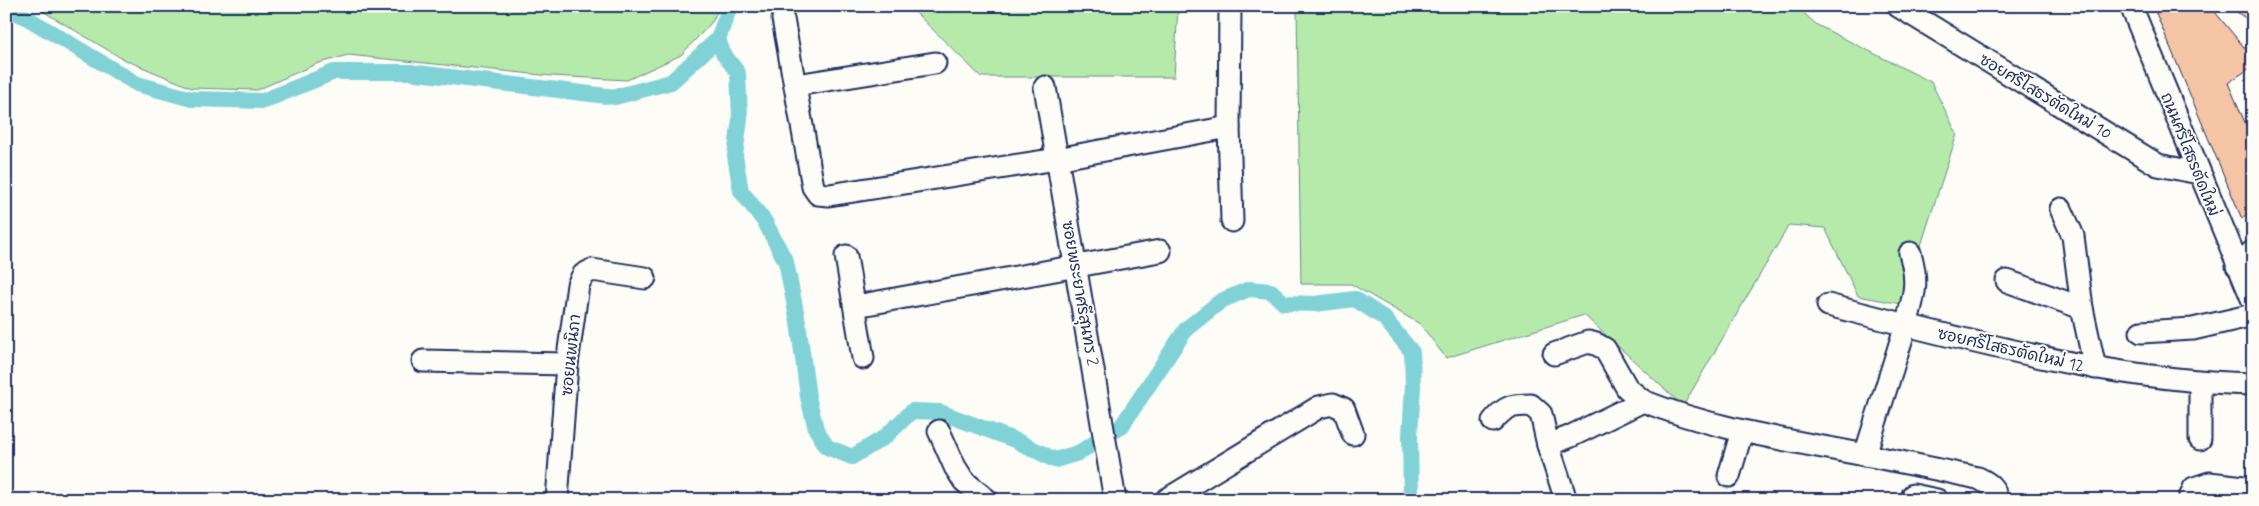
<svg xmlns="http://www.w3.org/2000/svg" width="2259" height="506" font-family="Mynerve,'Playpen Sans Thai',sans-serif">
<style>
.green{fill:#b6eaab;stroke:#688c84}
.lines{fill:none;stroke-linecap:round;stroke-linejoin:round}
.canal{stroke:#81d2d7;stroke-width:16}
.building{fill:#f4c4a4;stroke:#1b2f5e}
.minor-casing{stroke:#1b2f5e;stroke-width:25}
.minor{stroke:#fdfcf7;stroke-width:21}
.labels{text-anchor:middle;stroke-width:4;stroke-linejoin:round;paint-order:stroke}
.street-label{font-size:16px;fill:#1b2f5e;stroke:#fdfcf7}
</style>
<rect width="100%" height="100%" fill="#fdfcf7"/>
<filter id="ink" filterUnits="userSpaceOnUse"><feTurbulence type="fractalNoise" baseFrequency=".02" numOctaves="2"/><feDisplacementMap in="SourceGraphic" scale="10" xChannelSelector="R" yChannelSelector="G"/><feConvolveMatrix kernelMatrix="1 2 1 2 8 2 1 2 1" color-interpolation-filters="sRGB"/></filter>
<g filter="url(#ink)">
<g class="green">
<path d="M 34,6 L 720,6 L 712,22 L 681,55 L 627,80 L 552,76 L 348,55 L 316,64 L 257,90 L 192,88 L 123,59 Z"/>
<path d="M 843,6 L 1178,6 L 1174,77 L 981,77 L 914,11 Z"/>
<path d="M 1297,6 L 1796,6 L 1817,25 L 1931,82 L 1957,134 L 1902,304 L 1858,296 L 1825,228 L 1789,225 L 1683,406 L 1584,315 L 1446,358 L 1420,324 L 1351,284 L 1301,284 Z"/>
</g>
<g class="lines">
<g class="canal">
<path d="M 730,6 L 718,39 L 723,53 L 738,73 L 740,119 L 735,156 L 741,191 L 765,222 L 786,262 L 798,322 L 808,397 L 816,429 L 827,447 L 852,457 L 885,437 L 912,411 L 940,412 L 1017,441 L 1055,460 L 1078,453 L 1121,427 L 1186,329 L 1221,301 L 1249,289 L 1271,291 L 1284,303 L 1315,304 L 1355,299 L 1384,318 L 1412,352 L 1413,386 L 1410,435 L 1411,500"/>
<path d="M 6,9 L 24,16 L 137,84 L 192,99 L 263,101 L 334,72 L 409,72 L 615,97 L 671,82 L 718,39"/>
</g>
</g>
<g class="building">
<path d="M 2153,6 L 2210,6 L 2253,58 L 2253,66 L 2228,83 L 2253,141 L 2253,206 L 2242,219 Z"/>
<path d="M 2229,6 L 2253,6 L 2253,24 Z"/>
</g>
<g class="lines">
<g class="minor-casing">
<g id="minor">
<path d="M 1230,6 L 1229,127 L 1232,221"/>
<path d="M 1898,6 L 2158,165 L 2199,173"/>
<path d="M 2131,6 L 2253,301"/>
<path d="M 783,19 L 813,187 L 818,194 L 829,195 L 1057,159 L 1229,127"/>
<path d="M 796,85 L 935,63"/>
<path d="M 1045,87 L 1115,500"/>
<path d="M 2061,209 L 2073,236 L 2082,308 L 2095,368"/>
<path d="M 846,256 L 863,358"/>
<path d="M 2237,266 L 2253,251"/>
<path d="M 2007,281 L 2082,308"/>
<path d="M 1828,305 L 1906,325 C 1914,295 1919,284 1910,253"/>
<path d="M 856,306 L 1160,251"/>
<path d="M 2141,332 L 2193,329 L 2253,315"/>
<path d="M 1554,354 L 1588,342 L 1596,344 L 1605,349 L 1627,388 L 1643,401"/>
<path d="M 423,361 L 567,364"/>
<path d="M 1493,421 C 1505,406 1512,405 1531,405 L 1541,414 L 1548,445 L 1566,500"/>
<path d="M 939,431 L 955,467 L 964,481 L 987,500"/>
<path d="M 2200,439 L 2200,382"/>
<path d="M 1548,445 L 1569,437 L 1643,401 C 1716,430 1789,440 1865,455 C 1903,462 1940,470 1978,478 C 1988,483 1996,487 1996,500"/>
<path d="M 1865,455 L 1906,325 C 2021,354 2133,381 2253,384"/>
<path d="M 1729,476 L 1742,431"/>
<path d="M 1913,495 L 1937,500"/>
<path d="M 557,500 L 567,364 L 578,285 L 583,275 L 592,270 L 645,278"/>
<path d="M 1166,500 L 1319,407 L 1333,404 L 1344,409 L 1353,434"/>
<path d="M 2189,500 L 2194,488 L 2209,483 L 2253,488"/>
</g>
</g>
<use href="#minor" class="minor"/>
</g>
</g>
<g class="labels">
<g class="street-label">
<text transform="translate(2046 96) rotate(31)" y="6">ซอยศรีโสธรตัดใหม่ 10</text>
<text transform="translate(2191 154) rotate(68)" y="6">ถนนศรีโสธรตัดใหม่</text>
<text transform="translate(1081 293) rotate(80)" y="6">ซอยพระยาศรีสุนทร 2</text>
<text transform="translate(2011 349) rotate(13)" y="6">ซอยศรีโสธรตัดใหม่ 12</text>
<text transform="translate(570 355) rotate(-84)" y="6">ซอยนพนิภา</text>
</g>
</g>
<rect width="2259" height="506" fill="none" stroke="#fdfcf7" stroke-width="25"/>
<rect x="12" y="12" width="2234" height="481" fill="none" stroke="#1b2f5e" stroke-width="2" filter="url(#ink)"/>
</svg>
